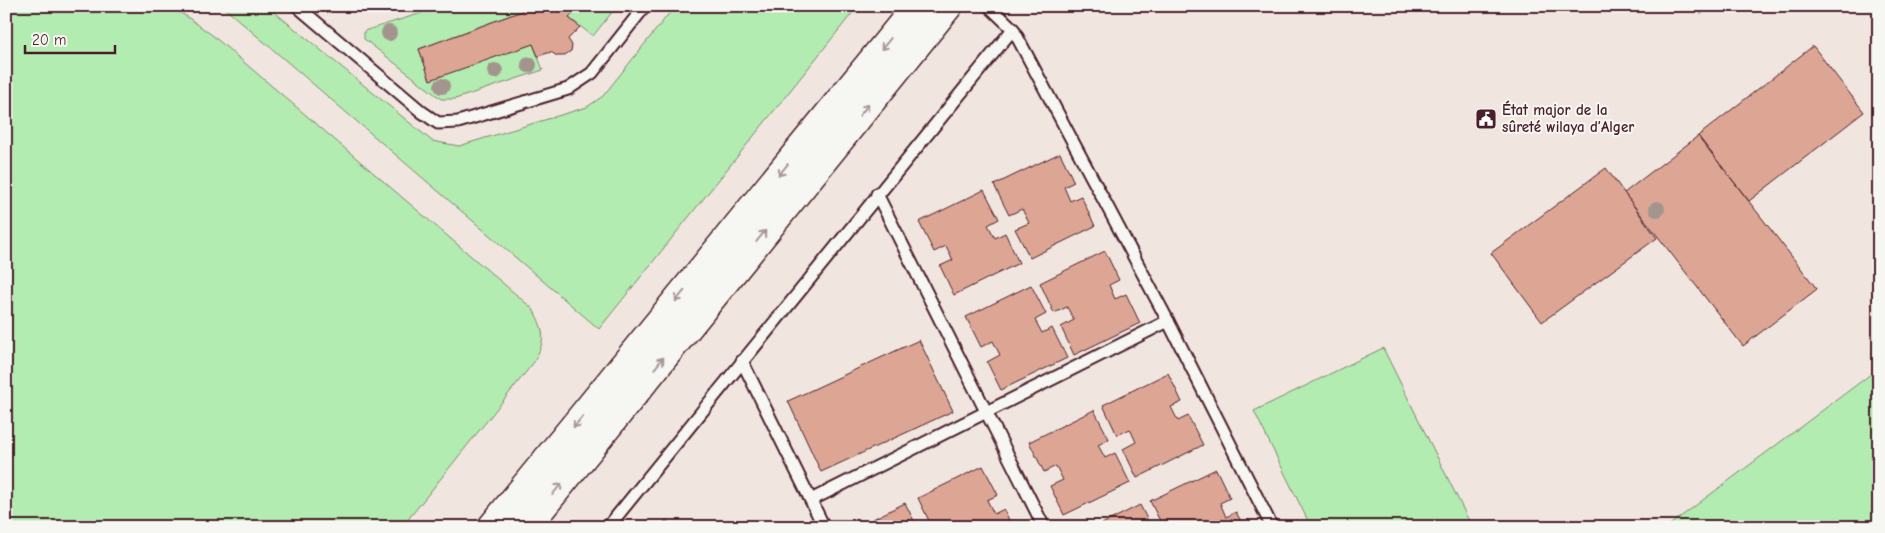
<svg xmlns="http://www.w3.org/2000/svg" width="1885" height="533" font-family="'Comic Neue',sans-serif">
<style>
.green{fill:#b2ecb1;stroke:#7e866e}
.building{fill:#dda694;stroke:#4a1f2b}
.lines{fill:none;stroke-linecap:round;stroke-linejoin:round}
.service-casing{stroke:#4a1f2b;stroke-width:15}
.secondary-casing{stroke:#4a1f2b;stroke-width:31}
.service{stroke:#f6f6f2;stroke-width:11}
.secondary{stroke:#f6f6f2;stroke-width:28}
.tree{fill:#a3958e}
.oneway{stroke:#a99598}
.labels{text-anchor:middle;stroke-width:4;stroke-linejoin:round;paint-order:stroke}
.poi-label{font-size:15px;font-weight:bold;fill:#4a1f2b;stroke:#f6f6f2;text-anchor:start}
</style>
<rect width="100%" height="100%" fill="#f1e6df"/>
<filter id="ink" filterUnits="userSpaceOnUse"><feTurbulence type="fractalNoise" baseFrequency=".02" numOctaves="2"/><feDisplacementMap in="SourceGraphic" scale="10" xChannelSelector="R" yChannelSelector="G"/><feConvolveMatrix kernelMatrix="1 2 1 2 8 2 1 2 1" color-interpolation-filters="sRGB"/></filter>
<g filter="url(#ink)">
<g class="green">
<path d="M 6,6 L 167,6 L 186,16 L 212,35 L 533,309 C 545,332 546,339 534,362 L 402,527 L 6,527 Z"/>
<path d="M 222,6 L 267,6 L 432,141 L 459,146 L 587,107 L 603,96 L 675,6 L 858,6 L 599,329 Z"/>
<path d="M 323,6 L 362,6 C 350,10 333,16 323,6 Z"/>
<path d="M 444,6 L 519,6 L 522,11 L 419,49 L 430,79 L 533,44 L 543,70 L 455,99 L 441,99 L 364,39 L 364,31 Z"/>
<path d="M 579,6 L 617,6 L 593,36 L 569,18 Z"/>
<path d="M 1383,348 L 1472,527 L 1311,527 L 1254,411 Z"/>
<path d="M 1879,368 L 1879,527 L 1667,527 Z"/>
</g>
<g class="building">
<path d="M 579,6 L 569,18 L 580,27 L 568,39 L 572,45 L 571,51 L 563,56 L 557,56 L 551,52 L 538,56 L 533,44 L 430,80 L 419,49 L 522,11 L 522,6 Z"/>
<path d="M 1696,6 L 1711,6 L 1701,14 Z"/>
<path d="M 1813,46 L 1864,112 L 1749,201 L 1698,136 Z"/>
<path d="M 1698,136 L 1817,289 L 1743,346 L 1624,193 Z"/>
<path d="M 1060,153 L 1074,182 L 1064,187 L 1070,201 L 1081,196 L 1095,226 L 1030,258 L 1015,229 L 1029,223 L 1022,209 L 1009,215 L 994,185 Z"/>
<path d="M 1606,168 L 1657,238 L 1542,322 L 1491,253 Z"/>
<path d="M 984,190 L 999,219 L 988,225 L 995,238 L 1005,233 L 1019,263 L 954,295 L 940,266 L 953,260 L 946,246 L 934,252 L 919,222 Z"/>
<path d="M 1105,251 L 1119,280 L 1109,285 L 1115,299 L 1126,294 L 1140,323 L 1074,355 L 1061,327 L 1074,320 L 1067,307 L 1054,313 L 1040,283 Z"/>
<path d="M 1031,285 L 1046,314 L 1035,320 L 1042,333 L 1052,328 L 1067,358 L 1001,390 L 987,362 L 1000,355 L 993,341 L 981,347 L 966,317 Z"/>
<path d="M 919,340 L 953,411 L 821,472 L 788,401 Z"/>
<path d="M 1168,373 L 1182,402 L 1171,407 L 1178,421 L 1188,416 L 1203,445 L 1137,478 L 1123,449 L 1136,442 L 1130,429 L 1117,435 L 1103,405 Z"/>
<path d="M 1094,410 L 1109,439 L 1098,445 L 1105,458 L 1115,453 L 1130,483 L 1064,515 L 1050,486 L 1063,480 L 1056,466 L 1044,472 L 1029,442 Z"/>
<path d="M 983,466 L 998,495 L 987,500 L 994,514 L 1004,509 L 1012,527 L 948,527 L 945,522 L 932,527 L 918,498 Z"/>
<path d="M 1216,469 L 1230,498 L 1220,503 L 1226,517 L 1236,512 L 1244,527 L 1179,527 L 1178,525 L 1163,527 L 1150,501 Z"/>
<path d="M 905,503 L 917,527 L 857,527 Z"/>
<path d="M 1140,505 L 1151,527 L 1096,527 Z"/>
<path d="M 666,520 L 674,527 L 661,527 Z"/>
</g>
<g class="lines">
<g class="service-casing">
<g id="service">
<path d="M 297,6 L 422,112 L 438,123 L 458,122 L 568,89 L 592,73 L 645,6"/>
<path d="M 989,6 L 1013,29 L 1168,321 L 1272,527"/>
<path d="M 877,194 L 1044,527"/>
<path d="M 742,361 L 824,527"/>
<path d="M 811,500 L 1168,321"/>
<path d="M 608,527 L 1013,29"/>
</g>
</g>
<g class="secondary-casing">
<g id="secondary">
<path d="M 492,527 L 917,6"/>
<path d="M 526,527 L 948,6"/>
</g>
</g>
<use href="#service" class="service"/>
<use href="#secondary" class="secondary"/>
</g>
<g class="tree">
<circle cx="389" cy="33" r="8"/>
<circle cx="529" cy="65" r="8"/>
<circle cx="495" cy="71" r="8"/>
<circle cx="442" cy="86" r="8"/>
<circle cx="1657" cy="209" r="8"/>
</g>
<defs><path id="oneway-shaft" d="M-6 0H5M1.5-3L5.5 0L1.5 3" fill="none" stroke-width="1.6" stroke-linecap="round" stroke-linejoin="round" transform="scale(1.25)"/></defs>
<g class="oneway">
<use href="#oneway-shaft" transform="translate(886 44) rotate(129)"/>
<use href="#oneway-shaft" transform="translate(864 110) rotate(-51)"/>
<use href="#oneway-shaft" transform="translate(783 170) rotate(129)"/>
<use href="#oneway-shaft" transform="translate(761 236) rotate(-51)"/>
<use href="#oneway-shaft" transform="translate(680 296) rotate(129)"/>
<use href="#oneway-shaft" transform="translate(659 363) rotate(-51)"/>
<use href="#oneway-shaft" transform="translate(578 422) rotate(129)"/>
<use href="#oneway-shaft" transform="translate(557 489) rotate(-51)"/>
</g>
</g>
<defs>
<g id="civic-square" transform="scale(1.125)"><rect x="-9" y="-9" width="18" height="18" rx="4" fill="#4a1f2b" stroke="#f6f6f2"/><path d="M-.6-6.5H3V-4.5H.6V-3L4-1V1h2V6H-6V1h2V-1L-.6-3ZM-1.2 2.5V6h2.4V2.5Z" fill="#fff"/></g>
</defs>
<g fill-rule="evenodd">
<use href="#civic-square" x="1486" y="119"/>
</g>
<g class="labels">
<g class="poi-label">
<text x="1502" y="115">État major de la<tspan x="1502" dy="17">sûreté wilaya d’Alger</tspan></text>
</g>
</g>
<rect width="1885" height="533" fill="none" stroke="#f6f6f2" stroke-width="25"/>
<rect x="12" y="12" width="1860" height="508" fill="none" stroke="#4a1f2b" stroke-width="2" filter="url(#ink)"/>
<path d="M25 45v8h90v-8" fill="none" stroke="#4a1f2b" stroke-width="2.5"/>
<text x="32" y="45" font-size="15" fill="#4a1f2b" stroke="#f6f6f2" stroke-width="4" paint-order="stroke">20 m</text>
</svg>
